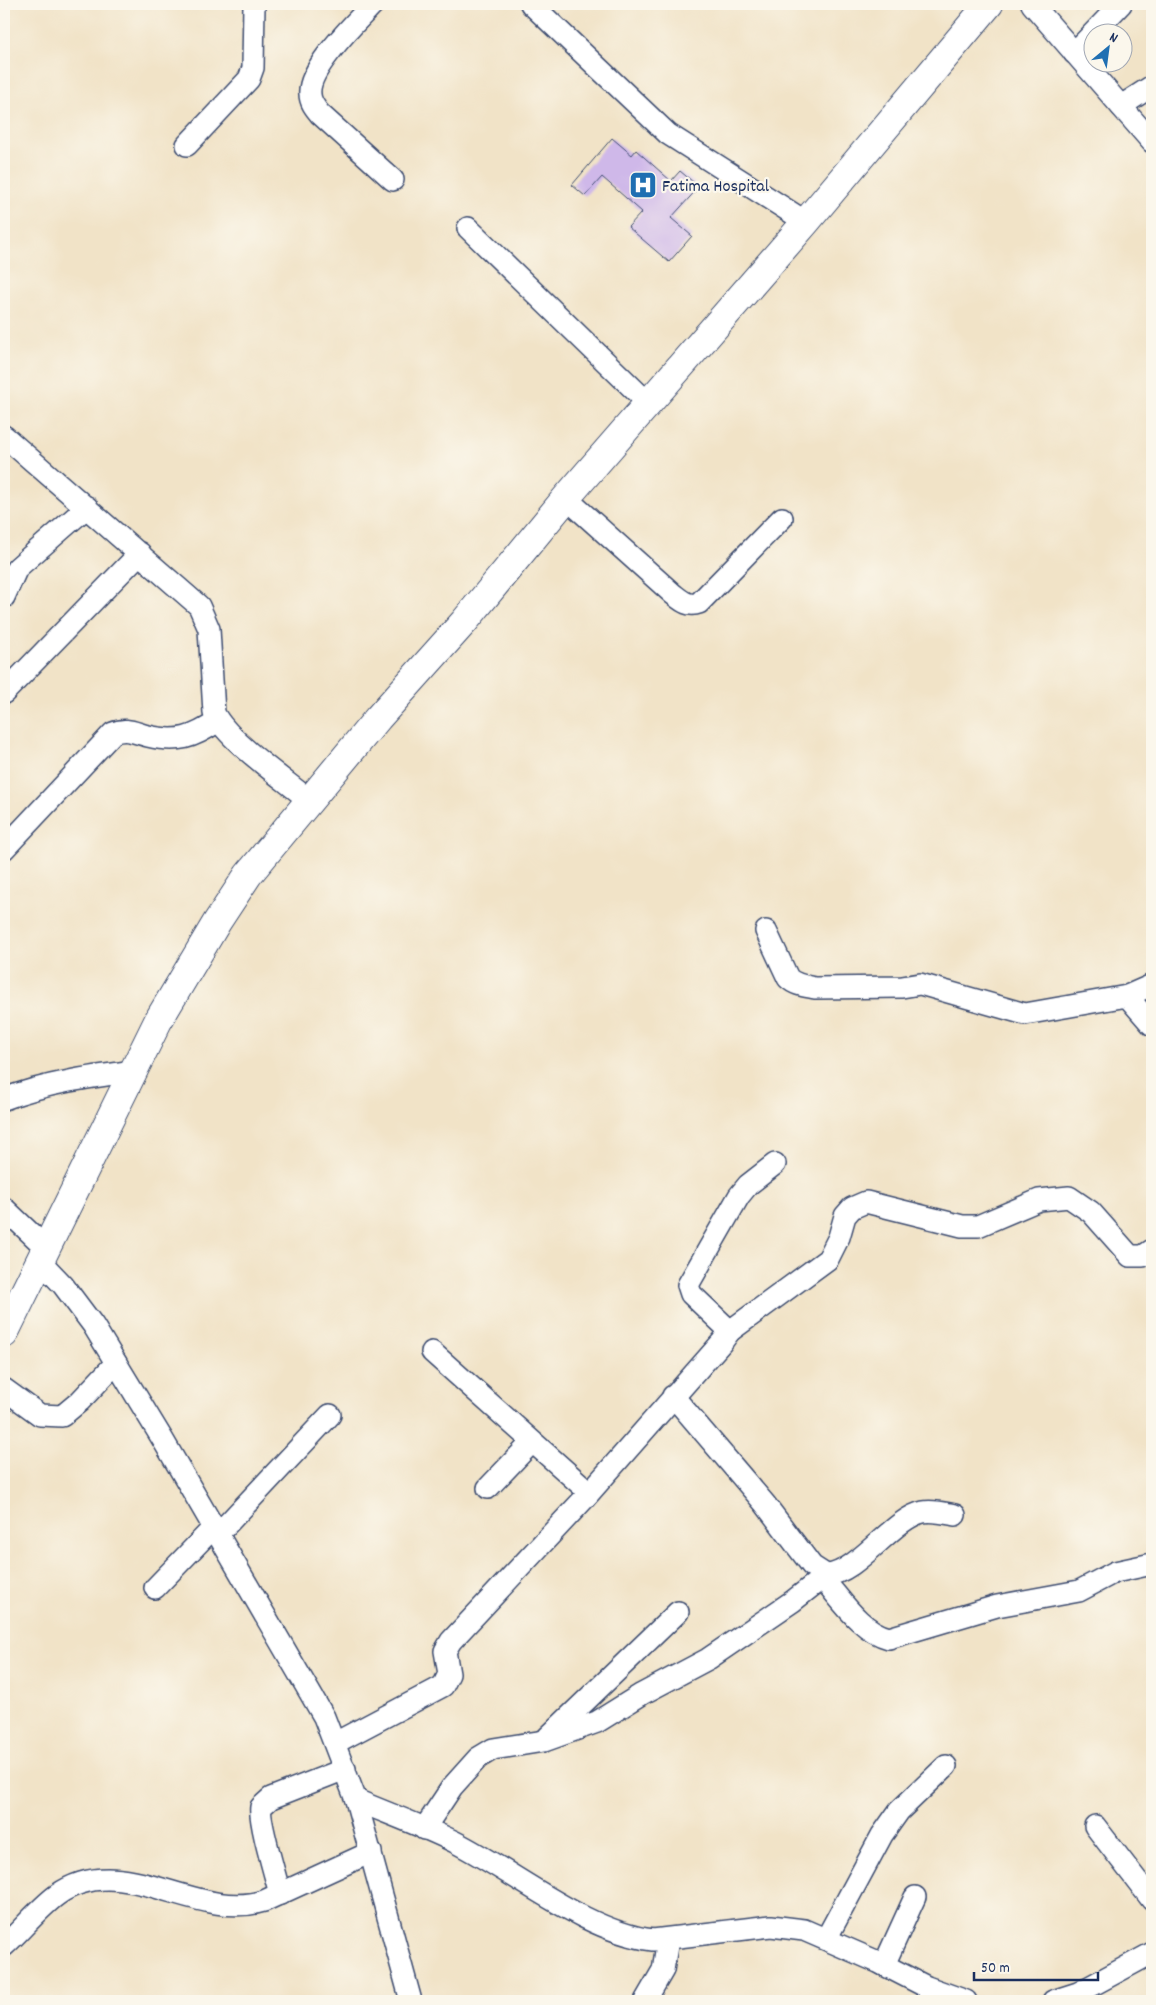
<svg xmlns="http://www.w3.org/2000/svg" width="1156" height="2005" font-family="Dekko,sans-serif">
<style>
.building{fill:#cfb8e9}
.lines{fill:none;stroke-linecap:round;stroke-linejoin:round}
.minor-casing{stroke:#3b4a6e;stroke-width:24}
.major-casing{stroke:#3b4a6e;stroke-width:30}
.minor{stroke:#fff;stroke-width:21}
.major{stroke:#fff;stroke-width:28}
.labels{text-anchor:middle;stroke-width:4.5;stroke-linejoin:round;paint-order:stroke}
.poi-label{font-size:18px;fill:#1b2f5e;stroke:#fbf7ec;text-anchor:start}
</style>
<rect width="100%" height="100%" fill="#fbf7ec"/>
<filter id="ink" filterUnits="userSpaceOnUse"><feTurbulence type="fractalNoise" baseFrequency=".02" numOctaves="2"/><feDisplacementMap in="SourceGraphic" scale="10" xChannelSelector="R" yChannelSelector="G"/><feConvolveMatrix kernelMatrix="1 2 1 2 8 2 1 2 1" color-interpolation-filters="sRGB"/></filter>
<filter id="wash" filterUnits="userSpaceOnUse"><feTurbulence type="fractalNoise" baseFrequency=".0096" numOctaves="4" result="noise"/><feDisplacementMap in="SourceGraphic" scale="20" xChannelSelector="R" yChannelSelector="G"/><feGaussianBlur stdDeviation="1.12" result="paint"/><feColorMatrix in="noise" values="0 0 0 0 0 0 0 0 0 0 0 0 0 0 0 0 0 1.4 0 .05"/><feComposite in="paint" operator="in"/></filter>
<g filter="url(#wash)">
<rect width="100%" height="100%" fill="#f1e3c7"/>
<g id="blocks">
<path class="building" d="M 612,138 L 632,155 L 636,150 L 671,181 L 680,171 L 699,187 L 671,218 L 692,236 L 669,262 L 628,227 L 642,212 L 602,177 L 585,196 L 572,185 Z"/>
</g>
</g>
<g filter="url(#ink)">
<use href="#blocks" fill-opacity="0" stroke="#3b4a6e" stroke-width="1"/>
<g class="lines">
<g class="minor-casing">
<g id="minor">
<path d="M 373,4 C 356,22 307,69 310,94 C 310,102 315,108 320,114 L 393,180"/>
<path d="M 531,4 L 668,134 L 806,222"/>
<path d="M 1032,4 L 1152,142"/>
<path d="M 1074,53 L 1121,4"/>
<path d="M 1121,106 L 1152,86"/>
<path d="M 187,145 L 249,79 L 253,68 L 254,4"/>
<path d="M 468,228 L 649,404"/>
<path d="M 4,436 L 199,606 L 209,629 L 214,713 C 228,741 284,779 310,801"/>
<path d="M 566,498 L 673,594 C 682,601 688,607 699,603 L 782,518"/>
<path d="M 4,597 L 17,568 L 87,507"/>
<path d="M 4,693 L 140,553"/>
<path d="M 4,849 L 113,733 C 126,727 135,733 148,736 C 178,743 193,738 218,721"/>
<path d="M 766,931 L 788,978 C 795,985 805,986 815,988 L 902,987 L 920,984 L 1025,1014 L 1127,996 L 1152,1025"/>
<path d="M 1127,996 L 1152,985"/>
<path d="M 4,1099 C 46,1083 90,1077 134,1071"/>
<path d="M 4,1208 L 45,1247"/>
<path d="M 39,1260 L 63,1285 L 93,1325 L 163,1440 L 324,1717 L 356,1800 L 411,2001"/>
<path d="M 730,1331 L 828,1259 L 839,1237 L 845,1216 L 852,1208 L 866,1202 L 962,1226 L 978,1226 L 1039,1200 L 1069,1197 L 1091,1212 L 1130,1256 L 1143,1256 L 1152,1250"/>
<path d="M 432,1352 L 589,1492"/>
<path d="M 4,1389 L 40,1415 L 62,1416 L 80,1401 L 116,1363"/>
<path d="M 673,1396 L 765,1504 L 812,1566 L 826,1575 C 857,1574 893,1518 923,1512 C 933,1510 945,1513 955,1515"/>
<path d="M 488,1488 L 532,1442"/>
<path d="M 218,1534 L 330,1415"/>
<path d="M 822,1578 C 841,1599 860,1631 889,1638 L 997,1606 L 1079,1591 L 1115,1572 L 1152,1564"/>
<path d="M 155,1588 L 214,1527"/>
<path d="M 548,1737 L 678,1612"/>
<path d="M 335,1743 L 443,1686 L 449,1674 L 445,1651 L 451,1641 L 584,1499 L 722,1342 L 730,1331 L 691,1294 L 688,1285 L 739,1196 L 748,1185 L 775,1164"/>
<path d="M 356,1800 C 389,1814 423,1826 455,1842 C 516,1873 586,1932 653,1940 L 771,1926 L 804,1930 L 878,1962 L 927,1987 L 966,2001"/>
<path d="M 1095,1826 L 1152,1900"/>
<path d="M 424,1829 L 452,1787 L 478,1758 L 493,1749 L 544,1741 L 597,1722 L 642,1694 L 708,1659 L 793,1601 L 826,1575"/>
<path d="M 280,1894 C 276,1878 258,1819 261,1807 L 271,1798 L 345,1769"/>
<path d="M 826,1939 L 882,1835 L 899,1811 L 946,1766"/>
<path d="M 4,1946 C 22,1930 38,1909 57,1895 C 123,1848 195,1922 264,1901 L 371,1852"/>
<path d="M 884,1965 L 915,1897"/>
<path d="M 645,2001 L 663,1970 L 668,1939"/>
<path d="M 1053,2001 L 1078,1993 L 1152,1953"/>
</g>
</g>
<g class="major-casing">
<path id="major" d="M 4,1334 L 158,1021 L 217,922 L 248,875 L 378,718 L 464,622 L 566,498 L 806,222 L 989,4"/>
</g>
<use href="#minor" class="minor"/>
<use href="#major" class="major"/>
</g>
</g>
<defs>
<g id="hospital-square" transform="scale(1.4375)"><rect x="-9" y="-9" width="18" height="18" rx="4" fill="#1f6fb2" stroke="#fbf7ec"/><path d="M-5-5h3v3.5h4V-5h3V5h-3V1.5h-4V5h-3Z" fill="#fff"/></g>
</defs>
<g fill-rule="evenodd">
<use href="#hospital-square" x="643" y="185"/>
</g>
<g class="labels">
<g class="poi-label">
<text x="662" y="191">Fatima Hospital</text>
</g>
</g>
<rect width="1156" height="2005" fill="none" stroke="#fbf7ec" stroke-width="20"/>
<g transform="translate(1108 48) rotate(29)"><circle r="24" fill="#fbf7ec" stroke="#a1a7b3"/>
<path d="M0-4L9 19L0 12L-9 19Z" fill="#1f6fb2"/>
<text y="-8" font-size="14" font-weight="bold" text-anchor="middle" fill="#1b2f5e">N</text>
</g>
<path d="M974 1972v8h124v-8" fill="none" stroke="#1b2f5e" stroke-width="2.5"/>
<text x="981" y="1972" font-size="15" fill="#1b2f5e" stroke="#fbf7ec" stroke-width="4" paint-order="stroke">50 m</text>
</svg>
